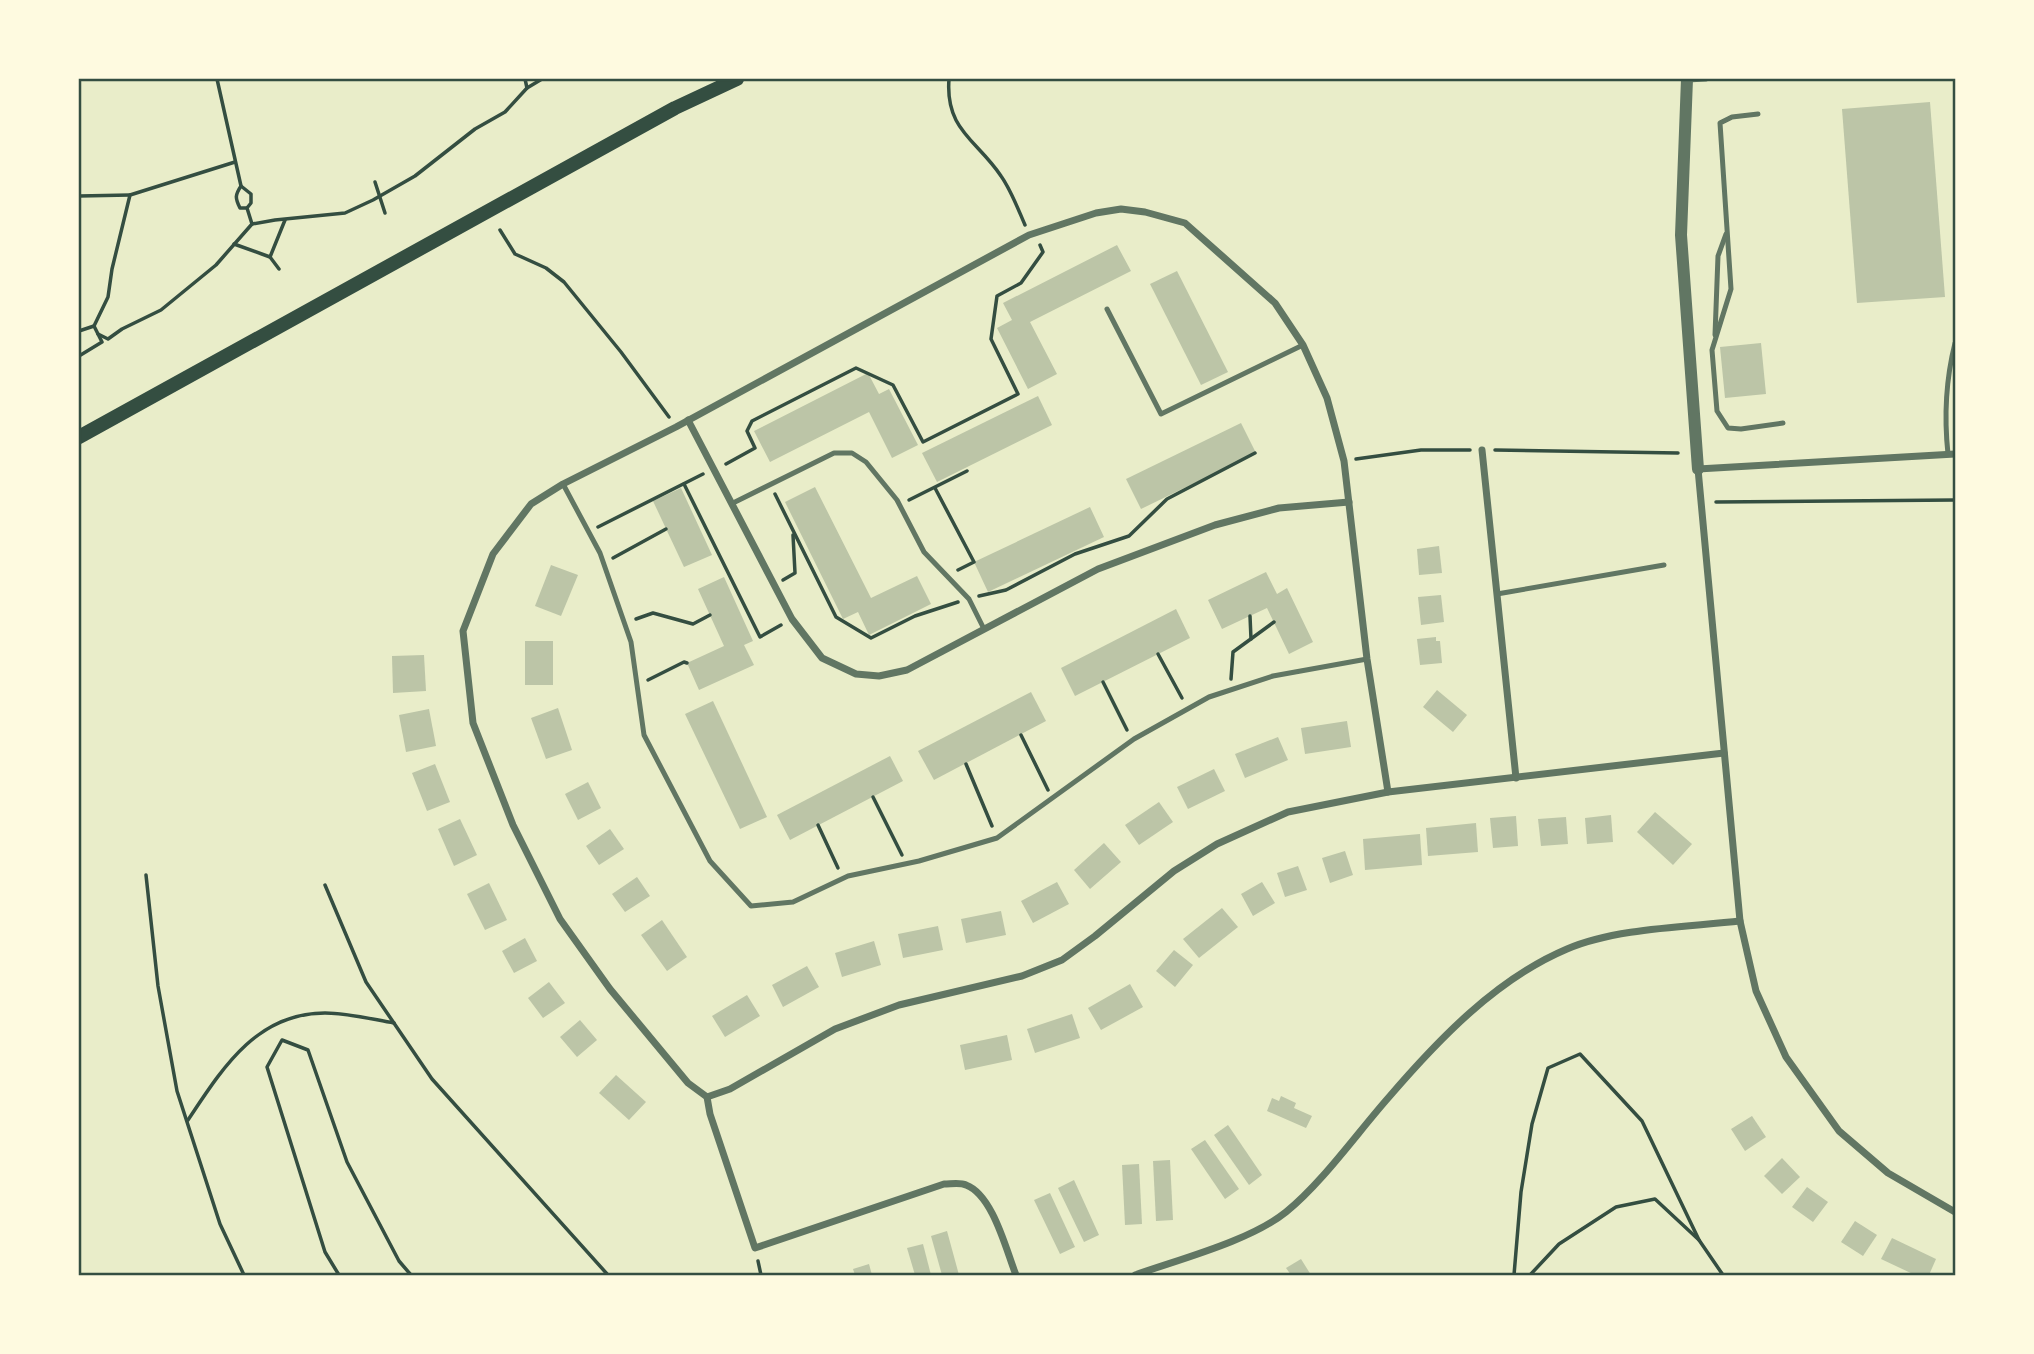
<svg xmlns="http://www.w3.org/2000/svg" width="2034" height="1354" font-family="Inter,sans-serif">
<style>
.building{fill:#bcc5a7}
.lines{fill:none;stroke-linecap:round;stroke-linejoin:round}
.path{stroke:#344e41;stroke-width:3.5}
.service{stroke:#617663;stroke-width:5}
.minor{stroke:#617663;stroke-width:7}
.tertiary{stroke:#617663;stroke-width:12}
.secondary{stroke:#344e41;stroke-width:14}
.neatline{fill:none;stroke:#344e41;stroke-width:2.5}
</style>
<rect width="100%" height="100%" fill="#e9edc9"/>
<g class="building">
<path d="M 1930,102 L 1945,297 L 1857,303 L 1842,109 Z"/>
<path d="M 1117,245 L 1131,271 L 1030,322 L 1057,374 L 1028,389 L 997,328 L 1012,320 L 1003,303 Z"/>
<path d="M 1177,271 L 1228,372 L 1201,385 L 1150,284 Z"/>
<path d="M 1761,343 L 1766,394 L 1725,398 L 1720,347 Z"/>
<path d="M 868,373 L 879,394 L 889,389 L 918,445 L 892,458 L 869,412 L 770,462 L 754,431 Z"/>
<path d="M 1038,396 L 1052,425 L 937,482 L 922,453 Z"/>
<path d="M 1241,423 L 1256,453 L 1141,509 L 1126,479 Z"/>
<path d="M 815,487 L 871,598 L 917,576 L 931,604 L 869,635 L 858,612 L 843,619 L 785,502 Z"/>
<path d="M 681,488 L 712,555 L 684,567 L 653,501 Z"/>
<path d="M 1090,507 L 1104,537 L 988,592 L 974,562 Z"/>
<path d="M 1439,546 L 1442,573 L 1419,575 L 1417,549 Z"/>
<path d="M 551,565 L 578,575 L 561,616 L 535,606 Z"/>
<path d="M 1266,572 L 1277,594 L 1287,588 L 1313,642 L 1289,654 L 1267,608 L 1222,629 L 1208,600 Z"/>
<path d="M 724,577 L 753,641 L 744,645 L 754,665 L 699,690 L 687,663 L 724,646 L 698,589 Z"/>
<path d="M 1441,595 L 1444,622 L 1421,625 L 1418,597 Z"/>
<path d="M 1176,609 L 1190,638 L 1075,696 L 1061,668 Z"/>
<path d="M 1436,637 L 1436,641 L 1440,641 L 1442,663 L 1420,665 L 1417,639 Z"/>
<rect x="525" y="641" width="28" height="44"/>
<path d="M 424,655 L 426,691 L 393,693 L 392,656 Z"/>
<path d="M 1437,690 L 1467,715 L 1453,732 L 1423,707 Z"/>
<path d="M 1031,692 L 1046,721 L 934,780 L 918,751 Z"/>
<path d="M 713,701 L 767,817 L 740,829 L 685,714 Z"/>
<path d="M 558,708 L 572,750 L 546,759 L 531,718 Z"/>
<path d="M 429,709 L 436,746 L 406,752 L 399,715 Z"/>
<path d="M 1347,721 L 1351,747 L 1305,754 L 1301,728 Z"/>
<path d="M 1278,737 L 1288,760 L 1245,778 L 1235,754 Z"/>
<path d="M 890,756 L 903,781 L 790,840 L 777,815 Z"/>
<path d="M 435,764 L 450,802 L 427,811 L 412,773 Z"/>
<path d="M 1214,769 L 1225,791 L 1188,809 L 1177,787 Z"/>
<path d="M 588,782 L 601,808 L 578,820 L 565,794 Z"/>
<path d="M 1159,802 L 1173,822 L 1139,845 L 1125,825 Z"/>
<path d="M 1655,812 L 1692,844 L 1673,865 L 1637,832 Z"/>
<path d="M 1611,815 L 1613,842 L 1587,844 L 1585,818 Z"/>
<path d="M 1516,816 L 1518,846 L 1493,848 L 1490,818 Z"/>
<path d="M 1566,817 L 1568,844 L 1541,846 L 1538,819 Z"/>
<path d="M 460,819 L 477,855 L 454,866 L 438,829 Z"/>
<path d="M 1476,823 L 1478,852 L 1428,856 L 1426,828 Z"/>
<path d="M 610,829 L 624,849 L 599,865 L 586,846 Z"/>
<path d="M 1420,834 L 1422,865 L 1365,870 L 1363,839 Z"/>
<path d="M 1104,843 L 1121,862 L 1090,889 L 1074,870 Z"/>
<path d="M 1345,851 L 1353,875 L 1330,883 L 1322,858 Z"/>
<path d="M 1298,866 L 1307,890 L 1285,897 L 1277,873 Z"/>
<path d="M 637,877 L 650,896 L 625,912 L 612,894 Z"/>
<path d="M 1057,882 L 1069,904 L 1033,923 L 1021,901 Z"/>
<path d="M 1262,882 L 1275,903 L 1253,916 L 1241,894 Z"/>
<path d="M 489,883 L 507,920 L 485,930 L 467,894 Z"/>
<path d="M 1222,908 L 1238,927 L 1199,958 L 1183,939 Z"/>
<path d="M 1001,911 L 1006,935 L 966,943 L 961,919 Z"/>
<path d="M 662,920 L 687,957 L 667,971 L 641,935 Z"/>
<path d="M 938,926 L 943,950 L 903,958 L 898,934 Z"/>
<path d="M 525,938 L 537,961 L 514,973 L 502,951 Z"/>
<path d="M 874,941 L 881,965 L 842,977 L 835,953 Z"/>
<path d="M 1174,950 L 1193,965 L 1175,987 L 1156,971 Z"/>
<path d="M 807,966 L 819,987 L 783,1007 L 772,985 Z"/>
<path d="M 549,982 L 565,1003 L 543,1018 L 528,998 Z"/>
<path d="M 1130,984 L 1143,1007 L 1101,1030 L 1088,1008 Z"/>
<path d="M 747,995 L 760,1016 L 725,1037 L 712,1016 Z"/>
<path d="M 1072,1014 L 1080,1038 L 1035,1053 L 1027,1029 Z"/>
<path d="M 580,1020 L 597,1040 L 577,1057 L 560,1037 Z"/>
<path d="M 1007,1035 L 1012,1060 L 965,1070 L 960,1045 Z"/>
<path d="M 616,1075 L 646,1102 L 629,1120 L 599,1093 Z"/>
<path d="M 1281,1096 L 1296,1103 L 1294,1108 L 1312,1116 L 1306,1128 L 1267,1111 L 1272,1098 L 1279,1101 Z"/>
<path d="M 1752,1116 L 1766,1137 L 1745,1151 L 1731,1129 Z"/>
<path d="M 1228,1125 L 1262,1175 L 1249,1185 L 1214,1135 Z"/>
<path d="M 1205,1140 L 1239,1189 L 1225,1199 L 1191,1149 Z"/>
<path d="M 1782,1158 L 1800,1177 L 1782,1194 L 1764,1176 Z"/>
<path d="M 1170,1160 L 1173,1220 L 1156,1221 L 1153,1161 Z"/>
<path d="M 1139,1164 L 1142,1224 L 1125,1225 L 1122,1165 Z"/>
<path d="M 1074,1180 L 1099,1235 L 1084,1242 L 1058,1188 Z"/>
<path d="M 1807,1187 L 1828,1202 L 1813,1222 L 1792,1207 Z"/>
<path d="M 1050,1193 L 1075,1247 L 1060,1254 L 1034,1200 Z"/>
<path d="M 1855,1221 L 1877,1235 L 1863,1256 L 1841,1242 Z"/>
<path d="M 947,1231 L 959,1275 L 942,1275 L 931,1236 Z"/>
<path d="M 1892,1238 L 1936,1259 L 1929,1275 L 1915,1275 L 1881,1259 Z"/>
<path d="M 923,1244 L 931,1275 L 915,1275 L 907,1248 Z"/>
<path d="M 1301,1259 L 1311,1275 L 1291,1275 L 1286,1268 Z"/>
<path d="M 869,1264 L 872,1275 L 855,1275 L 853,1269 Z"/>
</g>
<g class="lines">
<g class="path">
<path d="M 217,79 L 241,186 C 235,195 235,198 240,208 L 247,208 L 252,224 L 275,220 L 345,213 L 373,200 L 415,176 L 475,129 L 505,112 L 527,88 L 525,79"/>
<path d="M 949,79 C 945,130 977,140 1001,176 C 1011,190 1018,209 1025,225"/>
<path d="M 527,88 L 542,79"/>
<path d="M 375,182 L 385,213"/>
<path d="M 241,186 L 251,194 L 251,203 L 247,208"/>
<path d="M 79,196 L 130,195"/>
<path d="M 500,230 L 515,254 L 546,268 L 564,282 L 621,352 L 669,417"/>
<path d="M 234,244 L 270,257 L 279,269"/>
<path d="M 270,257 L 285,220"/>
<path d="M 79,331 L 94,326"/>
<path d="M 98,334 L 108,339 L 122,329 L 161,310 L 216,265 L 252,224"/>
<path d="M 79,356 L 102,342 L 94,326 L 108,297 L 112,269 L 130,195 L 235,162"/>
<path d="M 1495,450 L 1678,453"/>
<path d="M 1356,459 L 1421,450 L 1470,450"/>
<path d="M 726,464 L 755,448 L 747,431 L 752,421 L 856,368 L 893,385 L 923,442 L 1018,394 L 991,339 L 997,296 L 1021,283 L 1043,252 L 1040,245"/>
<path d="M 684,484 L 760,637 L 781,625"/>
<path d="M 935,488 L 974,562 L 958,570"/>
<path d="M 775,494 L 836,617 L 871,638 L 915,616 L 958,602"/>
<path d="M 909,500 L 967,471"/>
<path d="M 1716,502 L 1955,500"/>
<path d="M 598,527 L 703,474"/>
<path d="M 613,558 L 666,529"/>
<path d="M 783,580 L 795,573 L 793,535"/>
<path d="M 979,596 L 1006,590 L 1075,554 L 1129,536 L 1167,499 L 1255,453"/>
<path d="M 1250,616 L 1251,639"/>
<path d="M 636,619 L 653,613 L 693,624 L 710,615"/>
<path d="M 1158,654 L 1182,698"/>
<path d="M 1231,679 L 1233,652 L 1274,622"/>
<path d="M 648,680 L 684,662 L 687,663"/>
<path d="M 1103,682 L 1127,730"/>
<path d="M 1021,735 L 1048,790"/>
<path d="M 966,764 L 992,826"/>
<path d="M 873,797 L 902,855"/>
<path d="M 818,825 L 838,868"/>
<path d="M 146,875 L 158,986 L 177,1091 L 220,1224 L 244,1275"/>
<path d="M 325,885 L 366,982 L 432,1079 L 608,1275"/>
<path d="M 188,1120 C 222,1069 256,1013 325,1013 C 347,1013 371,1019 394,1023"/>
<path d="M 758,1261 L 761,1275"/>
<path d="M 339,1275 L 325,1252 L 267,1067 L 282,1040 L 308,1050 L 347,1162 L 399,1261 L 411,1275"/>
<path d="M 1514,1275 L 1521,1192 L 1532,1124 L 1548,1068 L 1580,1054 L 1642,1121 L 1699,1240"/>
<path d="M 1530,1275 L 1559,1244 L 1616,1207 L 1655,1199 L 1699,1240 L 1723,1275"/>
</g>
<g class="service">
<path d="M 1687,80 L 1706,79"/>
<path d="M 1758,114 L 1732,117 L 1720,123 L 1731,289 L 1712,350 L 1717,411 L 1728,428 L 1741,429 L 1783,423"/>
<path d="M 1107,309 L 1161,414 L 1303,345"/>
<path d="M 1715,335 L 1718,256 L 1726,234"/>
<path d="M 1948,454 C 1944,417 1946,379 1955,343"/>
<path d="M 563,484 L 600,553 L 631,642 L 644,735 L 710,861 L 751,906 L 793,902 L 848,876 L 919,861 L 997,838 L 1134,739 L 1209,697 L 1273,676 L 1367,659"/>
<path d="M 733,503 L 834,453 L 852,453 L 866,462 L 897,500 L 924,552 L 969,599 L 984,629"/>
<path d="M 1497,594 L 1664,565"/>
</g>
<g class="minor">
<path d="M 688,420 L 792,619 L 822,658 L 856,674 L 879,676 L 907,670 L 1098,569 L 1215,525 L 1279,508 L 1349,502"/>
<path d="M 1482,450 L 1516,778"/>
<path d="M 1955,454 L 1698,469 L 1740,921 L 1756,991 L 1786,1057 L 1839,1131 L 1888,1173 L 1955,1212"/>
<path d="M 707,1097 L 730,1089 L 835,1029 L 899,1005 L 1022,976 L 1062,960 L 1095,936 L 1174,871 L 1217,844 L 1288,812 L 1388,792 L 1724,753"/>
<path d="M 1016,1275 C 1006,1250 993,1195 966,1185 C 960,1182 951,1184 944,1184 L 755,1248 L 710,1114 L 707,1097 L 688,1083 L 610,989 L 560,919 L 513,825 L 473,723 L 463,631 L 493,554 L 531,504 L 563,484 L 676,427 L 1029,235 L 1096,213 L 1121,209 L 1145,212 L 1185,223 L 1275,303 L 1303,345 L 1327,398 L 1344,461 L 1367,659 L 1388,792"/>
<path d="M 1135,1275 C 1180,1259 1250,1241 1286,1212 C 1322,1183 1358,1132 1389,1097 C 1438,1040 1496,979 1567,949 C 1615,928 1687,927 1740,921"/>
</g>
<path class="tertiary" d="M 1687,79 L 1681,235 L 1698,469"/>
<path class="secondary" d="M 79,437 L 675,108 L 737,79"/>
</g>
<rect width="2034" height="1354" fill="none" stroke="#fefae0" stroke-width="161"/>
<rect x="80" y="80" width="1874" height="1194" class="neatline"/>
</svg>
